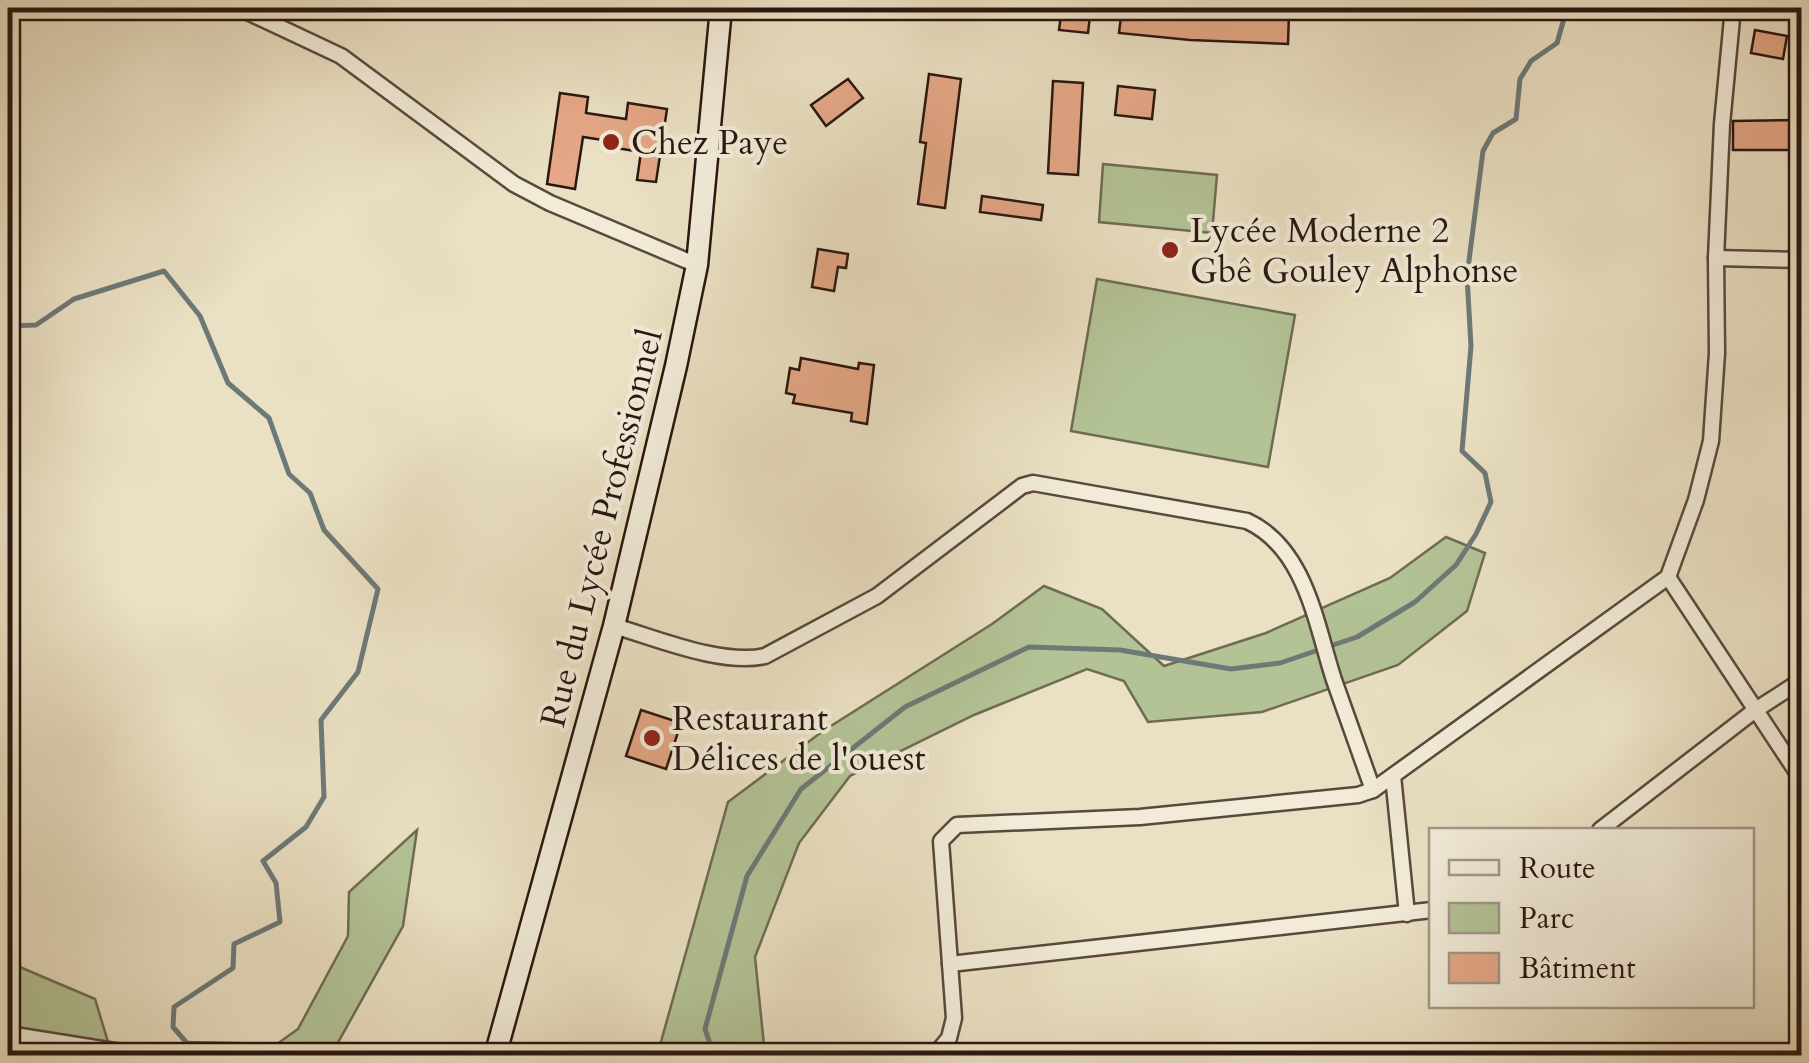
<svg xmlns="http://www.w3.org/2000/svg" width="1809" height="1063" font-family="Cardo,serif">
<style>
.green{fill:#b3c396;stroke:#6e6c53;stroke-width:2.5}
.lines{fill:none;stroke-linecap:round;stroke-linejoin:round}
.stream{stroke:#6d7977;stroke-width:5}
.building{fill:#e5a786;stroke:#291610;stroke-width:2.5}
.street-casing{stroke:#59483d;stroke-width:19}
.secondary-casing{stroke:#291610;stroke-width:25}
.street{stroke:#f1ebd8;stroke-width:14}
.secondary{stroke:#f1ebd8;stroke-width:20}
.poi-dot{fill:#8f2418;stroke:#f1ebd8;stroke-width:4}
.labels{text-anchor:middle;stroke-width:8;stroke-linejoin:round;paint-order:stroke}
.poi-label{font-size:35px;fill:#291610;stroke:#f1ebd8;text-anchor:start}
.street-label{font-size:35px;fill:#291610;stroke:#f1ebd8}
</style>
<rect width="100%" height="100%" fill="#eae0c3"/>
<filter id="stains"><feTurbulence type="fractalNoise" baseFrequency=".002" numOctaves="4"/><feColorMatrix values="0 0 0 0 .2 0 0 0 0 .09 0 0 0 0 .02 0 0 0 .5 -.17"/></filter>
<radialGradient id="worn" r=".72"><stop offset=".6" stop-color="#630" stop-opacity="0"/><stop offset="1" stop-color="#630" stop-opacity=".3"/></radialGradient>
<g class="green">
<path d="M 1103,164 L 1217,175 L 1212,233 L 1099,222 Z"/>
<path d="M 1097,279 L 1295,315 L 1268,467 L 1071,431 Z"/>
<path d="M 1446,537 L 1485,553 L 1467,611 L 1398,665 L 1262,712 L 1148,722 L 1124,681 L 1087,669 L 974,715 L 850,776 L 799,843 L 755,957 L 765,1055 L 657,1056 L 728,802 L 823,731 L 992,624 L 1044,586 L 1102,609 L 1164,666 L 1266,633 L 1390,578 Z"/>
<path d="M 417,830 L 403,926 L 331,1055 L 174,1055 L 186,1042 L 277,1044 L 298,1029 L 348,936 L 349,892 Z"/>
<path d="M 8,962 L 95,999 L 112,1055 L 8,1055 Z"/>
</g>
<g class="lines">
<g class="stream">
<path d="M 8,326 L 36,325 L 74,299 L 164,271 L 200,316 L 228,383 L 269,418 L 289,474 L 310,493 L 324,530 L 378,589 L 358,672 L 321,720 L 324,797 L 306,827 L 263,861 L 276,883 L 280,922 L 234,944 L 233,968 L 174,1007 L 173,1027 L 186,1042"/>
<path d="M 714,1056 L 705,1029 L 747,876 L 801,789 L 905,707 L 1029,647 L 1120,650 L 1231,669 L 1280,663 L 1357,637 L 1415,602 L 1456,565 L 1476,534 L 1491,502 L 1485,473 L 1462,451 L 1471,346 L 1467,276 L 1483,151 L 1493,133 L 1516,119 L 1520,79 L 1531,61 L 1557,43 L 1567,8"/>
</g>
</g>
<g class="building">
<path d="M 1062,8 L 1091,8 L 1088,33 L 1059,30 Z"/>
<path d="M 1122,8 L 1289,13 L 1288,44 L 1190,40 L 1119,33 Z"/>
<path d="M 1755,30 L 1787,36 L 1783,59 L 1751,53 Z"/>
<path d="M 929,74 L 961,79 L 945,208 L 918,204 L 926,143 L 920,142 Z"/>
<path d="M 848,79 L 863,98 L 826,126 L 811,105 Z"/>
<path d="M 1053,81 L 1083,83 L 1078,175 L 1048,173 Z"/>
<path d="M 1118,86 L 1155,90 L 1152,119 L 1115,115 Z"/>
<path d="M 560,93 L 588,97 L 586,113 L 626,119 L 628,103 L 667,109 L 656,182 L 637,180 L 641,152 L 616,148 L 616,142 L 583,137 L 575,189 L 547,184 Z"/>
<path d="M 1802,120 L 1802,150 L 1733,150 L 1733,121 Z"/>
<path d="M 982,196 L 1043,205 L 1041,220 L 980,212 Z"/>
<path d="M 818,249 L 848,254 L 846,268 L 838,267 L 834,291 L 812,287 Z"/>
<path d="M 801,358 L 858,369 L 859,363 L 874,365 L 867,424 L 851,421 L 852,413 L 793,403 L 795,395 L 786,393 L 790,368 L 799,370 Z"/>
<path d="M 641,710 L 681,723 L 666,769 L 626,756 Z"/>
</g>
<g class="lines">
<g class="street-casing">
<g id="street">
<path d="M 239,8 L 341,56 L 514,184 L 550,203 L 697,265"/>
<path d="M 1716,258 L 1802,260"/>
<path d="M 1668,577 L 1802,780"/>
<path d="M 614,626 C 656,638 722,666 765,656 L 877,596 L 1022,486 L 1033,483 L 1247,521 C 1306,548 1316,625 1334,680 C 1347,717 1360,754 1373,790"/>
<path d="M 1393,776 L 1407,914"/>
<path d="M 1600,830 L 1754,711 L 1802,680"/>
<path d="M 950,964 L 1432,910"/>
<path d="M 8,1034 L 146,1056"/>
<path d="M 934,1056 L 949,1038 L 954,1018 L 941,841 L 957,825 L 1140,817 L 1358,795 L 1373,790 L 1668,577 L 1696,500 L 1711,441 L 1717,353 L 1716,258 L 1722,124 L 1733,8"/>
</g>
</g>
<g class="secondary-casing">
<path id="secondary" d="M 495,1056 L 614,626 L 676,366 L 697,265 L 721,8"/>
</g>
<use href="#street" class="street"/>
<use href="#secondary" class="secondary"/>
</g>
<g class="poi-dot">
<circle cx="611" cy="142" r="10"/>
<circle cx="1170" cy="250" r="10"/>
<circle cx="652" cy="738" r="10"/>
</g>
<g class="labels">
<g class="poi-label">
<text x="631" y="154">Chez Paye</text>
<text x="1190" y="242">Lycée Moderne 2<tspan x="1190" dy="40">Gbê Gouley Alphonse</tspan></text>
<text x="672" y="730">Restaurant<tspan x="672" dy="40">Délices de l'ouest</tspan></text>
</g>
<g class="street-label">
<text transform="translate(601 528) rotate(-76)" y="12">Rue du Lycée Professionnel</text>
</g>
</g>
<rect width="1809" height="1063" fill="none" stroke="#eae0c3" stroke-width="40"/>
<rect x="10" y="10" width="1789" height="1043" fill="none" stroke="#291610" stroke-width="5"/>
<rect x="20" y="20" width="1769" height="1023" fill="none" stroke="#291610" stroke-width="2.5"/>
<rect x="1429" y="828" width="325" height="180" fill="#f1ebd8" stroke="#a19688" stroke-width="2.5"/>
<rect x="1449" y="860" width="50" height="15" fill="#f1ebd8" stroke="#a19688" stroke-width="2.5"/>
<text x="1519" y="878" font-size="30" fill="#291610">Route</text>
<rect x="1449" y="903" width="50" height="30" fill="#b3c396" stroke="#a19688" stroke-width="2.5"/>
<text x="1519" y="928" font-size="30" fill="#291610">Parc</text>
<rect x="1449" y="953" width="50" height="30" fill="#e5a786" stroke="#a19688" stroke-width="2.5"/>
<text x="1519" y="978" font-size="30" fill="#291610">Bâtiment</text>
<rect width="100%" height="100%" filter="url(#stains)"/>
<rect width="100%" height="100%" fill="url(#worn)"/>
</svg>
